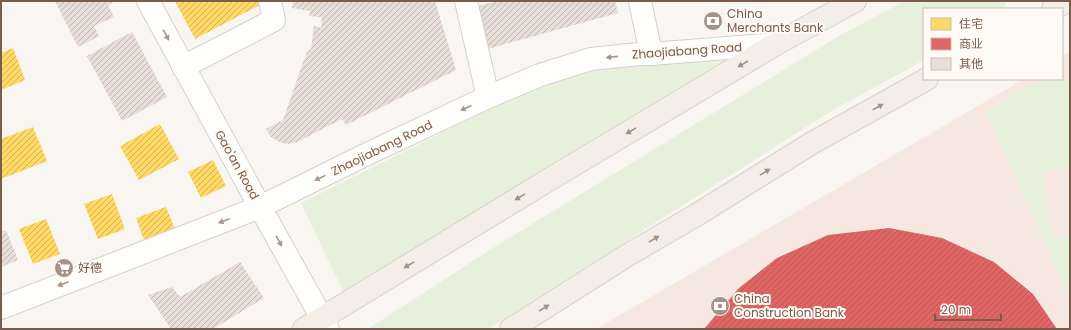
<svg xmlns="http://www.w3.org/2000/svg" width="1071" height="330" font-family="Poppins,'Noto Sans SC',sans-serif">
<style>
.commercial{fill:#f6e8e1}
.green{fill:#e7f0db}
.homes{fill:url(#homes-hatch)}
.shops{fill:url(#shops-hatch)}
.building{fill:url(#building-hatch)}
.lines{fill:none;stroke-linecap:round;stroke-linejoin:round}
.minor-casing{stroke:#d7d1cb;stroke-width:24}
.major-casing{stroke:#dad1cc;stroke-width:24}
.minor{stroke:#fefefd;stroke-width:22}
.major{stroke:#f3eee8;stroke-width:22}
.oneway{fill:#a8958b}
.oneway2{fill:#a48f83}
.labels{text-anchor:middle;stroke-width:4;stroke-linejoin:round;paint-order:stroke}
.poi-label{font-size:12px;fill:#7a5c4d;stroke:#fffaf3;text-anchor:start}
.street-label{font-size:12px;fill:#7a5c4d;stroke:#fffaf3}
</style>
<defs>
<pattern id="homes-hatch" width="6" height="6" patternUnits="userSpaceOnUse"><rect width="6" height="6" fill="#ffd966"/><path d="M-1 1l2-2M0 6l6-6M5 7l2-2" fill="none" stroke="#d3b356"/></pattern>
<pattern id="shops-hatch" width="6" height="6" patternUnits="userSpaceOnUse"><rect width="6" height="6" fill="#e06666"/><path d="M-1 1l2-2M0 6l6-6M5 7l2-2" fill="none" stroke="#bb5756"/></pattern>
<pattern id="building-hatch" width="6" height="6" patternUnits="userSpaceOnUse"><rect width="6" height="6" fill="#e6ded7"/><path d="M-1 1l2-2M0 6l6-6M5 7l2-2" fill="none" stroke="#bfb7b1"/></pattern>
</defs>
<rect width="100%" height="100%" fill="#f9f5f0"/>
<path class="commercial" d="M 1070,52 L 1070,329 L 596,329 L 1024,79 L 1062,79 L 1062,57 Z"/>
<g class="green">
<path d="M 905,1 L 1008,1 L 1002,9 L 924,9 L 924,60 L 828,113 L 488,329 L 368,329 L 493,248 L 839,36 Z"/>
<path d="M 730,60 L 343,291 L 301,203 L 504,102 L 560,80 L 612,67 L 697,61 Z"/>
<path d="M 1051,79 L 1070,81 L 1070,169 L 1043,171 L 1052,238 L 1070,236 L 1070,300 L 986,111 L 1028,86 Z"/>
</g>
<g class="homes">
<path d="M 175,1 L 258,1 L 260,5 L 195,39 Z"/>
<path d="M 13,48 L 25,80 L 1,90 L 1,53 Z"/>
<path d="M 160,124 L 179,159 L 139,180 L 120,146 Z"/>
<path d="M 33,127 L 47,161 L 1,179 L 1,139 Z"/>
<path d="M 213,160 L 226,186 L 201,198 L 188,172 Z"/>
<path d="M 112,194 L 125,229 L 98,239 L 84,204 Z"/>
<path d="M 166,207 L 175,229 L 144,240 L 136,218 Z"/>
<path d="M 46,219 L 60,254 L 33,264 L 19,229 Z"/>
</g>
<path class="shops" d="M 889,228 L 942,238 L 994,262 L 1033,294 L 1057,329 L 704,329 L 739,288 L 777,258 L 828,235 Z"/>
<g class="building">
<path d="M 55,1 L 115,1 L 108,5 L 114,17 L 94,26 L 99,36 L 78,47 Z"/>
<path d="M 293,1 L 411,1 L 412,2 L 414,1 L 435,1 L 456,70 L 346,125 L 342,119 L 297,142 L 288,144 L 279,142 L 271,137 L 266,129 L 283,120 L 306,54 L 308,51 L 311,49 L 314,26 L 321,28 L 322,17 L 309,16 L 310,11 L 292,8 Z"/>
<path d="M 496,1 L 615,1 L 618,13 L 484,50 L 475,7 Z"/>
<path d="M 132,32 L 167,97 L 122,121 L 87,56 Z"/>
<path d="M 6,230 L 18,260 L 1,267 L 1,232 Z"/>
<path d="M 240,262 L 264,298 L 213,329 L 171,329 L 148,295 L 172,287 L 180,297 Z"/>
</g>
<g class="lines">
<g class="minor-casing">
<g id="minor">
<path d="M 148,1 L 260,207 L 328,329"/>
<path d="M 466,1 L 488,97"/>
<path d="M 640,1 L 651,54"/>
<path d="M 183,67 L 274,20 L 270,1"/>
<path d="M 1,308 L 260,207 L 367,154 L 488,97 L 540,75 L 591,59 L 639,54 L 651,54 L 776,44"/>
</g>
</g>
<g class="major-casing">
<g id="major">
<path d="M 1053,9 L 1067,1"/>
<path d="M 304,329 L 550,179 L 776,44 L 855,1"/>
<path d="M 511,329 L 626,256 L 698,214 L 812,143 L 927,79"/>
</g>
</g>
<use href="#minor" class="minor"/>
<use href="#major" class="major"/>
</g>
<defs><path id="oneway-solid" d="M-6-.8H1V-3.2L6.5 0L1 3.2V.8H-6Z"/></defs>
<g class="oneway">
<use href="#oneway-solid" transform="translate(166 35) rotate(62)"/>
<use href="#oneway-solid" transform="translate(612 57) rotate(174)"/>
<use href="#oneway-solid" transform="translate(466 108) rotate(155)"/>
<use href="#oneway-solid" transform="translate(320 178) rotate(154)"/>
<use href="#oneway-solid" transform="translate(224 221) rotate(159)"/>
<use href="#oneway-solid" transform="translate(279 241) rotate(61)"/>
<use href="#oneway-solid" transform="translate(63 284) rotate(159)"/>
</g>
<g class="oneway2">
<use href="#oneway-solid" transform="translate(743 64) rotate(149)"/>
<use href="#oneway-solid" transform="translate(878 107) rotate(-29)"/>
<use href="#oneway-solid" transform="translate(631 131) rotate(149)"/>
<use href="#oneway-solid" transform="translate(765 172) rotate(-32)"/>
<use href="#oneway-solid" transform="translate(520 197) rotate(149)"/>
<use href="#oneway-solid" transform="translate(654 239) rotate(-31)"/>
<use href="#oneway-solid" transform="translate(409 265) rotate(149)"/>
<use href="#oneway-solid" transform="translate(544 308) rotate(-32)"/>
</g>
<defs>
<g id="bank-disc" transform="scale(1)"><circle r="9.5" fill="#a69286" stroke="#fffaf3"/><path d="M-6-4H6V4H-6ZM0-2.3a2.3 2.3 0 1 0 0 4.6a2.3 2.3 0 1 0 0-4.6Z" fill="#fff"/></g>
<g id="supermarket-disc" transform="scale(1)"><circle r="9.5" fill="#a69286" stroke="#fffaf3"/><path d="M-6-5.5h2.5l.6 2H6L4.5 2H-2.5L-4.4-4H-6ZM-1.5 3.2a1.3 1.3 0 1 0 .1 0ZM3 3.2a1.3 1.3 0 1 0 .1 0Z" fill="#fff"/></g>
</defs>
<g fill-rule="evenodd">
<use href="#bank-disc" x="713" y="21"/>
<use href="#supermarket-disc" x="64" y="268"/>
<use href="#bank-disc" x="720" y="306"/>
</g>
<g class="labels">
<g class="poi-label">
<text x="727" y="18">China<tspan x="727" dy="14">Merchants Bank</tspan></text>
<text x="78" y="272">好德</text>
<text x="734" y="303">China<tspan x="734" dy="14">Construction Bank</tspan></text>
</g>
<g class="street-label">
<text transform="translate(687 51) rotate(-4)" y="4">Zhaojiabang Road</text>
<text transform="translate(382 148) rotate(-26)" y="4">Zhaojiabang Road</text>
<text transform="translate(237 165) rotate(61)" y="4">Gao'an Road</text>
</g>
</g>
<rect width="1071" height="330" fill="none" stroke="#7a5c4d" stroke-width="4"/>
<rect x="923" y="8" width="140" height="72" fill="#fffaf3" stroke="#cabbb1"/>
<rect x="931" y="18" width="20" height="12" fill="#ffd966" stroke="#cabbb1"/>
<text x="959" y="28" font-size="12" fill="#7a5c4d">住宅</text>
<rect x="931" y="38" width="20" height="12" fill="#e06666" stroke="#cabbb1"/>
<text x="959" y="48" font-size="12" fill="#7a5c4d">商业</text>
<rect x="931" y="58" width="20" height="12" fill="#e6ded7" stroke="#cabbb1"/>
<text x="959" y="68" font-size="12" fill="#7a5c4d">其他</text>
<path d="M935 314v6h66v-6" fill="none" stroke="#7a5c4d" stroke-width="2"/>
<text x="941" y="314" font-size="12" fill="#7a5c4d" stroke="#fffaf3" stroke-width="3" paint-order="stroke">20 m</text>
</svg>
